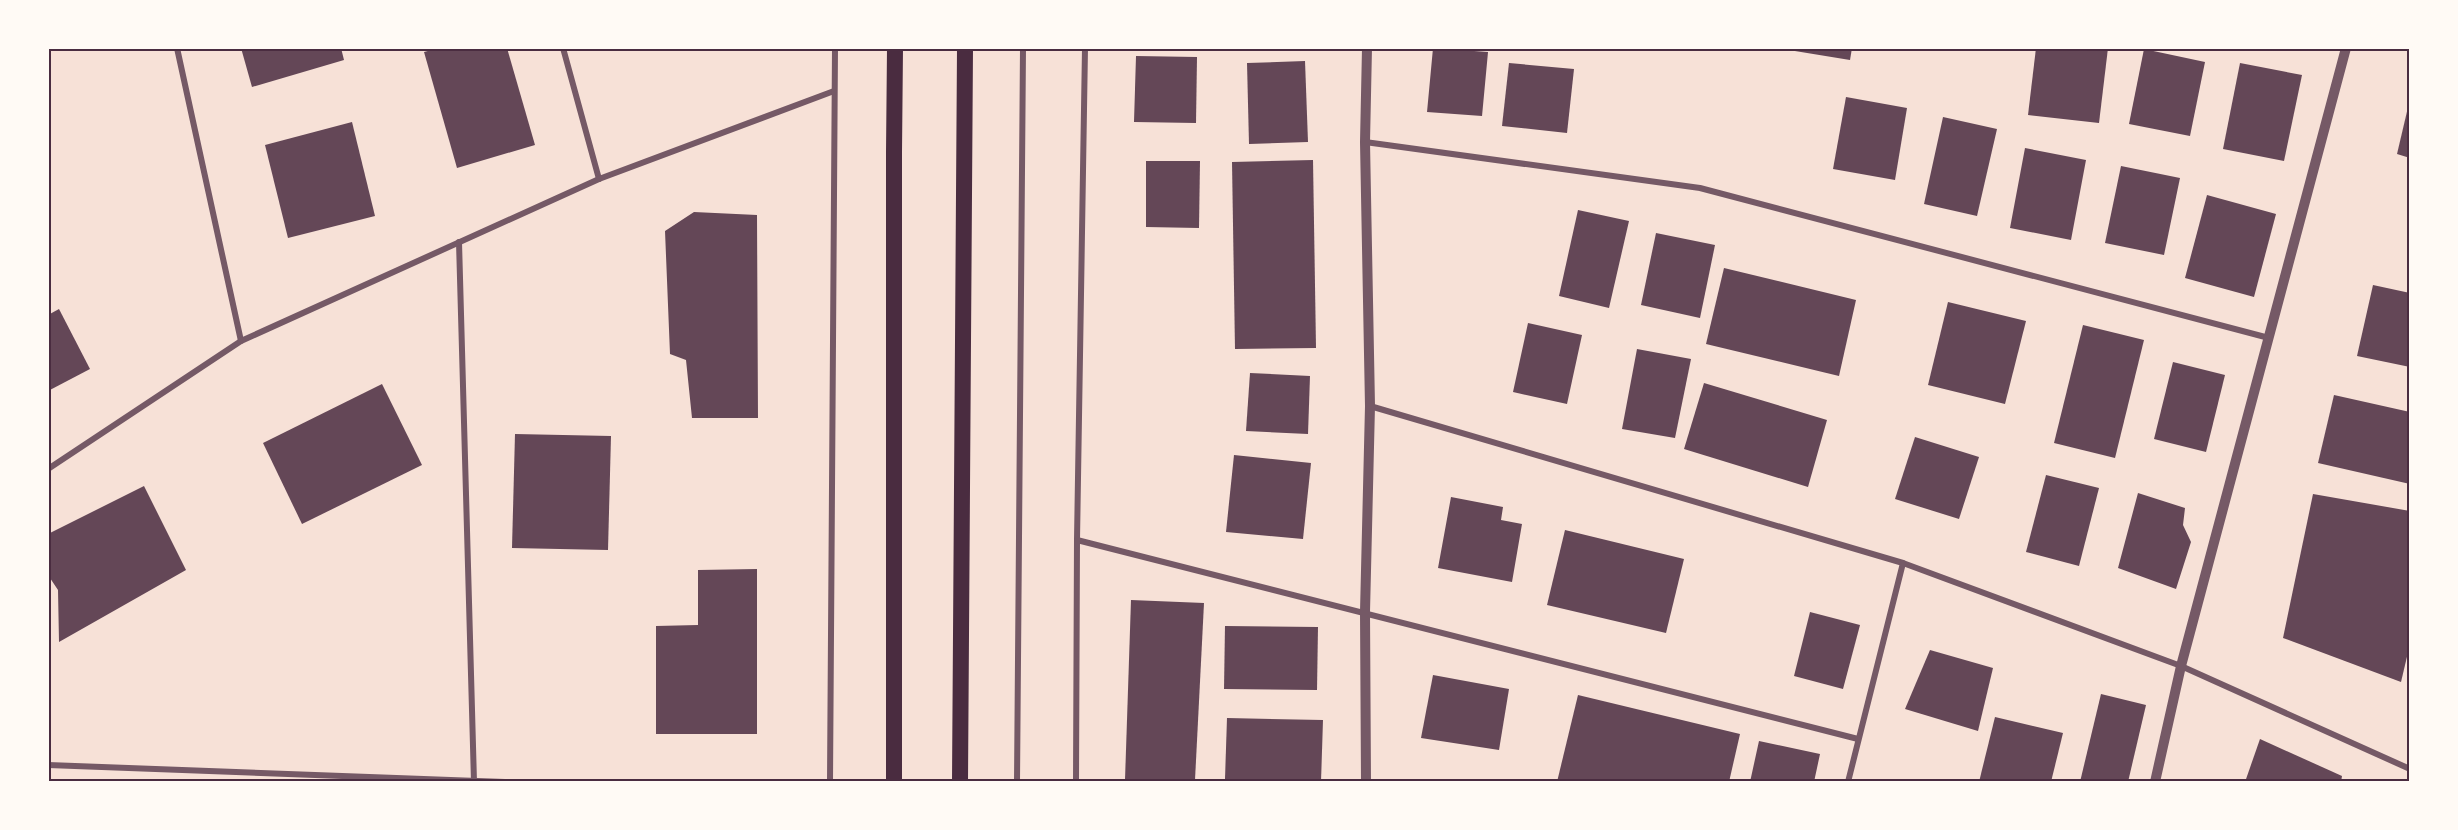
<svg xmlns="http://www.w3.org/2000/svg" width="2458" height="830" font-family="'Source Sans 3',sans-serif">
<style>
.building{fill:#644757}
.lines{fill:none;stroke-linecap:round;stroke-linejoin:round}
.minor{stroke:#755966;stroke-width:6}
.tertiary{stroke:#755966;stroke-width:10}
.trunk{stroke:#4a2c40;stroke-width:16}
.neatline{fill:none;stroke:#4a2c40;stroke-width:2}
</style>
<rect width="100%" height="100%" fill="#f7e1d7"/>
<g class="building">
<path d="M 241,48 L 341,48 L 344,60 L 252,87 Z"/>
<path d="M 439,48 L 507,48 L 535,145 L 457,168 L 424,52 Z"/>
<path d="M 1433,48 L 1488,52 L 1482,116 L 1427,112 Z"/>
<path d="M 1777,48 L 1852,48 L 1850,60 Z"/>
<path d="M 2036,48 L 2108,48 L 2099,123 L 2028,115 Z"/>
<path d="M 2144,49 L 2205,62 L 2190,136 L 2129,124 Z"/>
<path d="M 1136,56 L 1197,57 L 1196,123 L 1134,122 Z"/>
<path d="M 1305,61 L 1308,142 L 1249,144 L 1247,63 Z"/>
<path d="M 1509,63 L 1574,69 L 1567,133 L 1502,126 Z"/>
<path d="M 2240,63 L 2302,75 L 2284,161 L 2223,149 Z"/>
<path d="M 1846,97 L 1907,108 L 1895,180 L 1833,169 Z"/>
<path d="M 2409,103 L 2410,103 L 2410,158 L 2397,154 Z"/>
<path d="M 1943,117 L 1997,129 L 1977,216 L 1924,204 Z"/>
<path d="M 352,122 L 375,216 L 288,238 L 265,145 Z"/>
<path d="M 2025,148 L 2086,160 L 2071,240 L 2010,228 Z"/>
<path d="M 1313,160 L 1316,348 L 1235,349 L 1232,162 Z"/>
<path d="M 1146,161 L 1200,161 L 1199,228 L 1146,227 Z"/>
<path d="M 2121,166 L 2180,178 L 2164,255 L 2105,243 Z"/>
<path d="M 2207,195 L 2276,214 L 2254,297 L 2185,278 Z"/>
<path d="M 1578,210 L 1629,221 L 1609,308 L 1559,296 Z"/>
<path d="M 694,212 L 757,215 L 758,418 L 692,418 L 686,360 L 670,354 L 665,231 Z"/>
<path d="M 1656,233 L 1715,245 L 1700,318 L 1641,305 Z"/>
<path d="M 1724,268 L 1856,300 L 1839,376 L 1706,344 Z"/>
<path d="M 2373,285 L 2410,293 L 2410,367 L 2357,356 Z"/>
<path d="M 1948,302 L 2026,321 L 2005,404 L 1928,385 Z"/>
<path d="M 59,309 L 90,369 L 48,391 L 48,315 Z"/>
<path d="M 1528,323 L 1582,335 L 1567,404 L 1513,392 Z"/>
<path d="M 2083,325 L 2144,340 L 2115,458 L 2054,443 Z"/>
<path d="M 1637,349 L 1691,359 L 1675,438 L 1622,429 Z"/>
<path d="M 2173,362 L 2225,375 L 2206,452 L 2154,439 Z"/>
<path d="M 1250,373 L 1310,376 L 1308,434 L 1246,431 Z"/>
<path d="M 1704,383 L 1827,420 L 1808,487 L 1684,449 Z"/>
<path d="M 382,384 L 422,465 L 302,524 L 263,443 Z"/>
<path d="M 2334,395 L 2410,412 L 2410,484 L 2318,463 Z"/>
<path d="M 515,434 L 611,436 L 608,550 L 512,548 Z"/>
<path d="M 1915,437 L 1979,457 L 1959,519 L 1895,499 Z"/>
<path d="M 1234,455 L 1311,463 L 1303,539 L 1226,532 Z"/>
<path d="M 2046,475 L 2099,488 L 2079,566 L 2026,552 Z"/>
<path d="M 144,486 L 186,570 L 59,642 L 58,590 L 48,575 L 48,534 Z"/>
<path d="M 2138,493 L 2185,508 L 2183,525 L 2191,542 L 2176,589 L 2118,568 Z"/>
<path d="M 2313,494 L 2410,511 L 2410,644 L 2401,682 L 2283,638 Z"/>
<path d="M 1451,497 L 1503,507 L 1501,520 L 1522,524 L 1512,582 L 1438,568 Z"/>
<path d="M 1565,530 L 1684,559 L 1666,633 L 1547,605 Z"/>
<path d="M 757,569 L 757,734 L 656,734 L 656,626 L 698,625 L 698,570 Z"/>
<path d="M 1131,600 L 1204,603 L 1195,780 L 1125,780 Z"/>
<path d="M 1810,612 L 1860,625 L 1843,689 L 1794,676 Z"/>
<path d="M 1225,626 L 1318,627 L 1317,690 L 1224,689 Z"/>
<path d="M 1930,650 L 1993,668 L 1978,731 L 1905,709 Z"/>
<path d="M 1433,675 L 1509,689 L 1499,750 L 1421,738 Z"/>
<path d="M 2101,694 L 2146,705 L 2128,782 L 2080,782 Z"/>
<path d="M 1578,695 L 1740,734 L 1729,782 L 1557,782 Z"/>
<path d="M 1995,717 L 2063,733 L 2051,782 L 1979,782 Z"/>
<path d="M 1227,718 L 1323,720 L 1321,782 L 1225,779 Z"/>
<path d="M 2260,739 L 2342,776 L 2341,782 L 2245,782 Z"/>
<path d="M 1759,741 L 1820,754 L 1814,782 L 1750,782 Z"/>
</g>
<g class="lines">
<g class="minor">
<path d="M 177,48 L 241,341"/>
<path d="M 563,48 L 599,179"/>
<path d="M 1365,142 L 1700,188 L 2269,338"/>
<path d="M 459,242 L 474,782"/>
<path d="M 1370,406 L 1903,563 L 2181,666 L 2410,769"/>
<path d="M 48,469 L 241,341 L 599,179 L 834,91"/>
<path d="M 1077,540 L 1858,739"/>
<path d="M 48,765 L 505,782"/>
<path d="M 830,782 L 835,48"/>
<path d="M 1017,782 L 1023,48"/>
<path d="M 1076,782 L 1077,540 L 1085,48"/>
<path d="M 1848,782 L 1903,563"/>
</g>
<g class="tertiary">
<path d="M 1366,782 L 1365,612 L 1370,406 L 1365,142 L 1367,48"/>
<path d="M 2155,782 L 2181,666 L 2346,48"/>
</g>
<g class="trunk">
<path d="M 894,782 L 894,152 L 895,48"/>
<path d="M 960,782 L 965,48"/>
</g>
</g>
<rect width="2458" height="830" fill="none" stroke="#fffaf5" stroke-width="99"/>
<rect x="50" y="50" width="2358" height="730" class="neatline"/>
</svg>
